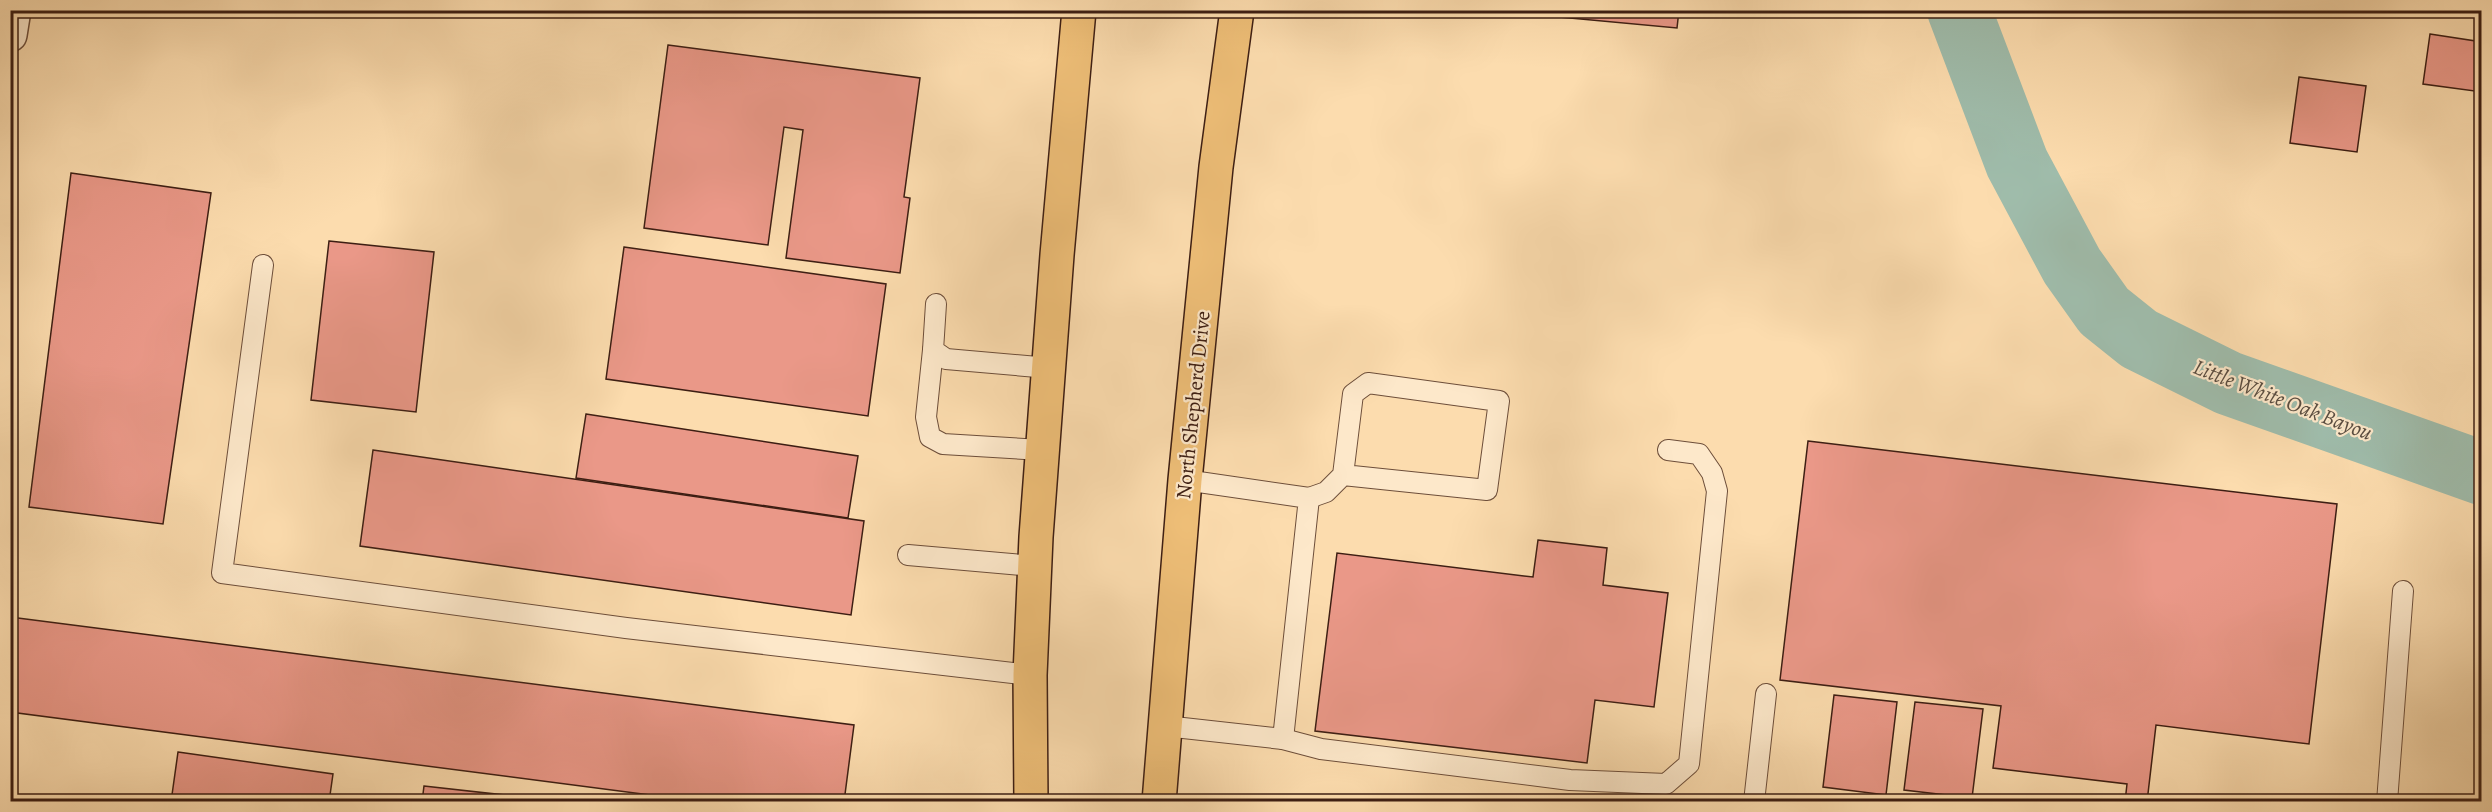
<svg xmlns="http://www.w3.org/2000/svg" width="2492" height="812" font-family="Alegreya,serif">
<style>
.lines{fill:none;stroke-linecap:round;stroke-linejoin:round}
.river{stroke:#9fbcab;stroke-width:64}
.building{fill:#ea9888;stroke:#3d1e13;stroke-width:1.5}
.service-casing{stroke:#6d4e3a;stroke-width:22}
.minor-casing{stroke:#6d4e3a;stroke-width:36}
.primary-casing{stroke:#3d1e13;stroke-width:36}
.service{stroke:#fde8ca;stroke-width:20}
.minor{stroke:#fde8ca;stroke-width:33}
.primary{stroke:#eebe77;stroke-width:33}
.labels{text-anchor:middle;stroke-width:4.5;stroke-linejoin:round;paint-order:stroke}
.street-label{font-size:21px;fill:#3d1e13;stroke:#fde8ca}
.water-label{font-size:22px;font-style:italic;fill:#5a4d41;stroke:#fde8ca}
</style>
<rect width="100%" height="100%" fill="#fcdcae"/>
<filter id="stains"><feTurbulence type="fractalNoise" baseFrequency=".00333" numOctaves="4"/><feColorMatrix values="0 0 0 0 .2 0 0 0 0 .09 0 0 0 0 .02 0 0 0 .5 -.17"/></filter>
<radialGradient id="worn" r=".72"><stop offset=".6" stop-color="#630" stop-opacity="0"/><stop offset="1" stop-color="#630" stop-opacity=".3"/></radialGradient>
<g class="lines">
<path class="river" d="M 1959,10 L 2017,163 L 2072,266 L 2104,311 L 2139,339 L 2228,383 L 2482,473"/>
</g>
<g class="building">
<path d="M 1506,10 L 1679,10 L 1677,28 L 1506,12 Z"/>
<path d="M 2430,34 L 2482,42 L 2482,92 L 2423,84 Z"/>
<path d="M 668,45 L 920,78 L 904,197 L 910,198 L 900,273 L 786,258 L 803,130 L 784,127 L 768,245 L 644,228 Z"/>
<path d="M 2299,77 L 2366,86 L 2357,152 L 2290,143 Z"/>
<path d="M 71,173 L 211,193 L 163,524 L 29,507 Z"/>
<path d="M 329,241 L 434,252 L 416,412 L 311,400 Z"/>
<path d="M 624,247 L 886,284 L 868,416 L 606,379 Z"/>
<path d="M 586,414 L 858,456 L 848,518 L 576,478 Z"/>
<path d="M 1808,441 L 2337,504 L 2309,744 L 2156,725 L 2147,802 L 2125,802 L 2127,784 L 1993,768 L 2001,706 L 1780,680 Z"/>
<path d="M 373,450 L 864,521 L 851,615 L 360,546 Z"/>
<path d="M 1538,540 L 1607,548 L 1603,585 L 1668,593 L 1654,707 L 1595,700 L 1587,763 L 1315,731 L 1337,553 L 1533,577 Z"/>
<path d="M 10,617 L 854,725 L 844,802 L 704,802 L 10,712 Z"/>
<path d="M 1834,695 L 1897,702 L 1886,795 L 1823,787 Z"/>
<path d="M 1915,702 L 1983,709 L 1972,798 L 1904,790 Z"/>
<path d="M 178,752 L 333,774 L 329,802 L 171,802 Z"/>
<path d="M 424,786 L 567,802 L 422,802 Z"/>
</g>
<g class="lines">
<g class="service-casing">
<g id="service">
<path d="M 263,265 L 222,573 L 626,628 L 1030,675"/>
<path d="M 936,304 L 933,350 L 946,359 L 1049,368"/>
<path d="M 933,350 L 926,417 L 930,437 L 943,444 L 1042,450"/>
<path d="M 1309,498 L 1326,492 L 1343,475 L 1487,490 L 1499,401 L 1368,383 L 1353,394 L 1343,475"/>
<path d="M 908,555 L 1034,566"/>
<path d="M 1165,726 L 1283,739 L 1309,498 L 1185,480"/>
<path d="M 1283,739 L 1321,749 L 1570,780 L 1666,784 L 1689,764 L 1717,491 L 1712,473 L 1699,454 L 1668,450"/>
<path d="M 1754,802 L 1766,694"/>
<path d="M 2387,802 L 2403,591"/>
</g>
</g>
<g class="minor-casing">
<path id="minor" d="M 10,35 L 14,10"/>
</g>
<g class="primary-casing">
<g id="primary">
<path d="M 1031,802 L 1030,675 L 1036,537 L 1057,255 L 1079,10"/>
<path d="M 1159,802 L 1185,480 L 1216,167 L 1237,10"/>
</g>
</g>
<use href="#service" class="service"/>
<use href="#minor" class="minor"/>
<use href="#primary" class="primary"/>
</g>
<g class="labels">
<g class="street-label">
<text transform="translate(1193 405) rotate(-84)" y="7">North Shepherd Drive</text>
</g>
<g class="water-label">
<text transform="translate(2283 399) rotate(21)" y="8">Little White Oak Bayou</text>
</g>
</g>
<rect width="2492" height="812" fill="none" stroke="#fcdcae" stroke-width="36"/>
<rect x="12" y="12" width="2468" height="788" fill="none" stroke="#3d1e13" stroke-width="3"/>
<rect x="18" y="18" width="2456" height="776" fill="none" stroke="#3d1e13" stroke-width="1.5"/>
<rect width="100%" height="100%" filter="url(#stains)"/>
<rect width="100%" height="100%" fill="url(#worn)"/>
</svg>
